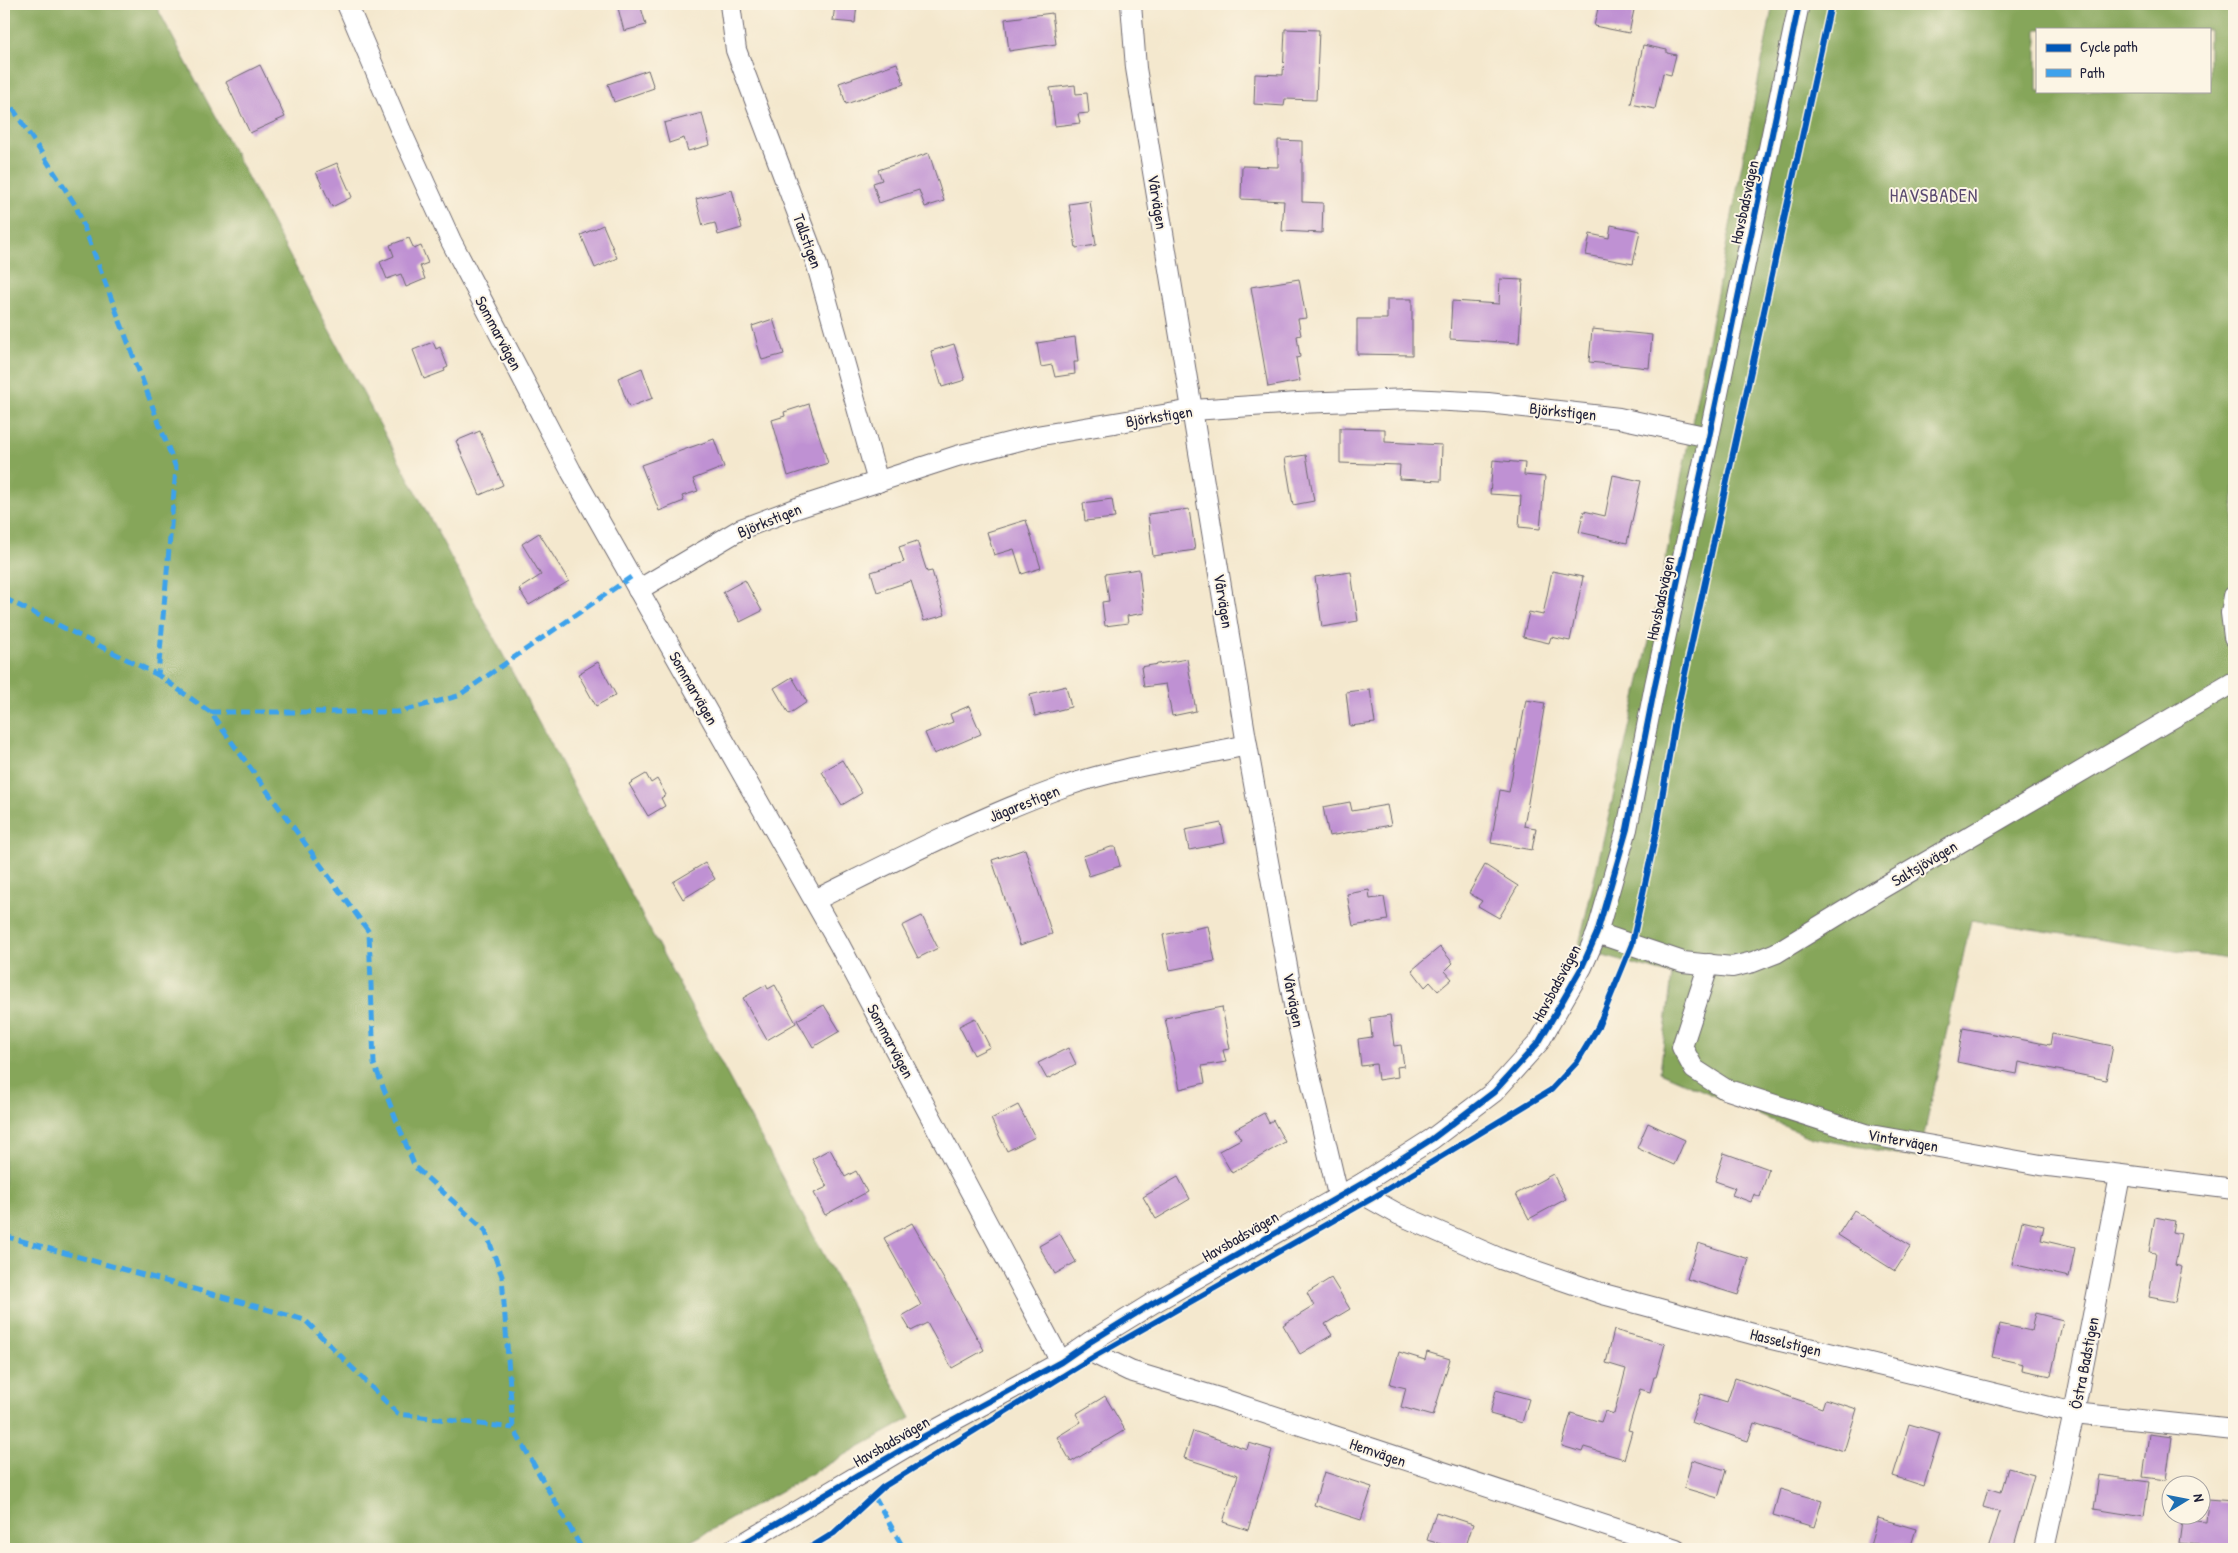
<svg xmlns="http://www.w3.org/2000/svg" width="2238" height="1553" font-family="'Patrick Hand',sans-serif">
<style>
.forest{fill:#86a65a;stroke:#54644a;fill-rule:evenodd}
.building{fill:#bf91d3}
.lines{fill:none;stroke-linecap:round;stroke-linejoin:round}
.street-casing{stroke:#6c676e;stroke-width:22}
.street{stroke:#fff;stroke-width:20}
.quiet{stroke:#3ea2ec;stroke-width:5;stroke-dasharray:10 5;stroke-linecap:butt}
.cycleway-casing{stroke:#fcf5e5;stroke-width:9}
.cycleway{stroke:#0057b8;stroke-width:6}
.labels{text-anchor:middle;stroke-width:4;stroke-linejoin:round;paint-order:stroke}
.street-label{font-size:16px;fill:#22223b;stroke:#fcf5e5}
.neighbourhood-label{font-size:18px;letter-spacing:1px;fill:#594970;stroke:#fcf5e5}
</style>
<rect width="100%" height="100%" fill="#fcf5e5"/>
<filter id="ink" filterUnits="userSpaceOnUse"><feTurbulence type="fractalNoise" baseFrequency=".02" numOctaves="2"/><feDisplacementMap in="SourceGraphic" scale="10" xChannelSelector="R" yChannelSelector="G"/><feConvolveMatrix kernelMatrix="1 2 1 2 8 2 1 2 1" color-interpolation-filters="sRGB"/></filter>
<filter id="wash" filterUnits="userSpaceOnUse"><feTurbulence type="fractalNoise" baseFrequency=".0096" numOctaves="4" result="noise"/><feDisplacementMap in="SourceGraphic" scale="20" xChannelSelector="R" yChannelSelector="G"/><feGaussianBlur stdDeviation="1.12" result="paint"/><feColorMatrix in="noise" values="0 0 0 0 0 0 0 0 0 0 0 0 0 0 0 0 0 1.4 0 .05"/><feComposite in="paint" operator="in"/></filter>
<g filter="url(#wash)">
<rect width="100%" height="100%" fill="#f4e8ce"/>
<g class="forest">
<path d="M 4,4 L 155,4 L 911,1418 L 677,1549 L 4,1549 Z"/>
<path d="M 1773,4 L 2202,4 L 2234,7 L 2234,960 L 1971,920 L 1919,1158 L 1812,1138 L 1660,1072 L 1672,975 L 1578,949 L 1653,624 ZM 2037,29 L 2209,29 L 2209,91 L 2037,91 Z"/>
</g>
<g id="blocks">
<g class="building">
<path d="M 617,4 L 640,4 L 646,25 L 624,31 Z"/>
<path d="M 835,4 L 857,4 L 855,23 L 833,21 Z"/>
<path d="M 1599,4 L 1634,10 L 1629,33 L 1594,26 Z"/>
<path d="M 1052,13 L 1056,44 L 1009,51 L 1005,19 Z"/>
<path d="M 1285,29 L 1319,30 L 1316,100 L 1285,99 L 1284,106 L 1254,104 L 1255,74 L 1283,75 Z"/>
<path d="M 1643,45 L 1667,50 L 1667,53 L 1676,55 L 1671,75 L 1663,73 L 1655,109 L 1631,104 Z"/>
<path d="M 897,63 L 904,84 L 846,104 L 839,83 Z"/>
<path d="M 260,65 L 285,117 L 250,133 L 226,82 Z"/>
<path d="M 648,70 L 654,88 L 614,102 L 608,84 Z"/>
<path d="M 1075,85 L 1076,94 L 1087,93 L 1089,113 L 1078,114 L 1080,123 L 1055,126 L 1050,88 Z"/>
<path d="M 702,113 L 710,145 L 688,151 L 684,138 L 669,143 L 664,123 Z"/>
<path d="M 1278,140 L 1302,141 L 1302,202 L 1323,203 L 1322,233 L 1282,231 L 1284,201 L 1241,199 L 1242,166 L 1278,167 Z"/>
<path d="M 929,153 L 944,201 L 925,207 L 919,190 L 879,203 L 873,183 L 882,180 L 878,170 Z"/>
<path d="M 337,163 L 352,197 L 332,207 L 316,172 Z"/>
<path d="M 732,190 L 742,228 L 718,235 L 715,223 L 703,226 L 696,199 Z"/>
<path d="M 1090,201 L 1096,245 L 1076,248 L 1069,204 Z"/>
<path d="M 603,225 L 617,258 L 595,268 L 581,235 Z"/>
<path d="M 1611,225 L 1640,231 L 1633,264 L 1586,255 L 1590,234 L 1609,238 Z"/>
<path d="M 409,238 L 414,249 L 421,246 L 428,263 L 420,266 L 425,279 L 406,287 L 401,274 L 387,279 L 380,262 L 394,256 L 390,245 Z"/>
<path d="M 1299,279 L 1306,318 L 1298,319 L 1301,335 L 1297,336 L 1300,357 L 1296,358 L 1300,381 L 1268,387 L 1251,287 Z"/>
<path d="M 1500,279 L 1523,280 L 1519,343 L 1450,339 L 1452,301 L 1499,304 Z"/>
<path d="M 1387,299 L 1412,299 L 1412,355 L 1357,354 L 1357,319 L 1387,319 Z"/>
<path d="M 773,319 L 784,354 L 762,360 L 752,326 Z"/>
<path d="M 1592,329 L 1652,335 L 1649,368 L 1589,362 Z"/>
<path d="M 1075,337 L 1078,362 L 1074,362 L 1075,374 L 1055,377 L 1052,365 L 1041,367 L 1037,343 Z"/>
<path d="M 433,342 L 436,349 L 440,347 L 448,367 L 444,369 L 445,371 L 424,379 L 413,350 Z"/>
<path d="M 954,344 L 965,380 L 942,387 L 931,351 Z"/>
<path d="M 642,368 L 653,398 L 629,407 L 618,378 Z"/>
<path d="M 809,404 L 828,463 L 788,476 L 772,420 L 785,416 L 784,412 Z"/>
<path d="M 1340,428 L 1385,429 L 1385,442 L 1442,445 L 1441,481 L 1399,479 L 1400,465 L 1340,463 Z"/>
<path d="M 480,431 L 503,485 L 480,495 L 456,441 Z"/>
<path d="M 714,439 L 724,467 L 693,479 L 698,491 L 682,496 L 684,501 L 659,511 L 641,465 Z"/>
<path d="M 1306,455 L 1314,501 L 1293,505 L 1285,458 Z"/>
<path d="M 1493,460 L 1525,463 L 1524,475 L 1545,477 L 1540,529 L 1519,527 L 1521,496 L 1490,494 Z"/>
<path d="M 1613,475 L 1641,481 L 1627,543 L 1579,532 L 1584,511 L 1605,516 Z"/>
<path d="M 1112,499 L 1115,518 L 1085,521 L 1083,503 Z"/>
<path d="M 1189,509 L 1195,550 L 1153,556 L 1148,514 Z"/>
<path d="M 1026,520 L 1041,568 L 1022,574 L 1014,549 L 994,555 L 987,532 Z"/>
<path d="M 539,533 L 569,581 L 529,605 L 519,589 L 541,575 L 522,544 Z"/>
<path d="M 917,541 L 927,572 L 932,571 L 945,615 L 924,621 L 911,581 L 877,592 L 871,572 L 904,562 L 899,547 Z"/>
<path d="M 1139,569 L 1144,613 L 1127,616 L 1128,623 L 1105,626 L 1102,602 L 1109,601 L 1105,574 Z"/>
<path d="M 1552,571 L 1583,577 L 1570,641 L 1551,637 L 1549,643 L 1523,637 L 1529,612 L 1543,615 Z"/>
<path d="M 1351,572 L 1358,621 L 1322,627 L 1315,577 Z"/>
<path d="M 745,580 L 762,611 L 740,622 L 723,592 Z"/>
<path d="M 1187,659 L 1196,711 L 1172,716 L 1166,684 L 1144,687 L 1141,667 Z"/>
<path d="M 598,662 L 616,695 L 596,706 L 578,674 Z"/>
<path d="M 792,677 L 807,702 L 789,714 L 774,688 Z"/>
<path d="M 1066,686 L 1071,707 L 1035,716 L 1030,695 Z"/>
<path d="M 1370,689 L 1375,723 L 1350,726 L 1346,692 Z"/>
<path d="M 1526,700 L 1545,703 L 1524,826 L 1536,828 L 1532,850 L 1491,843 L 1500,790 L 1509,792 Z"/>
<path d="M 969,706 L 981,734 L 934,754 L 925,733 L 953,722 L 950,714 Z"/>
<path d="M 842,760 L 862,793 L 842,805 L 822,772 Z"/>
<path d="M 646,774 L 651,783 L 657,779 L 666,795 L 661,798 L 665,806 L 648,816 L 629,784 Z"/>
<path d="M 1350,802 L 1352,811 L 1387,805 L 1391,825 L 1329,836 L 1323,807 Z"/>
<path d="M 1221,823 L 1225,843 L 1189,850 L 1185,830 Z"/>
<path d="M 1111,847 L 1115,847 L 1120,866 L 1089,876 L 1083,856 Z"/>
<path d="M 1025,849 L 1052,934 L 1020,945 L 992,860 Z"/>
<path d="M 705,863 L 715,879 L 683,899 L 673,882 Z"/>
<path d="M 1485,865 L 1518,886 L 1499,918 L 1478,906 L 1482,901 L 1469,893 Z"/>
<path d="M 1369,890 L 1370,899 L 1384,897 L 1388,920 L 1353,926 L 1347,894 Z"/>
<path d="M 922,916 L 938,948 L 918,958 L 902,926 Z"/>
<path d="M 1208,926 L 1215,961 L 1170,970 L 1163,935 Z"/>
<path d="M 1440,947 L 1453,963 L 1445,971 L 1452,979 L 1438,991 L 1430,982 L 1425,987 L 1412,970 Z"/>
<path d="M 766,985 L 768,989 L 775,985 L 796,1023 L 767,1040 L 743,998 Z"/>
<path d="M 824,1005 L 840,1031 L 813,1047 L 797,1020 Z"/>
<path d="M 1222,1007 L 1230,1049 L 1223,1050 L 1226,1062 L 1202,1066 L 1205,1083 L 1180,1089 L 1165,1018 Z"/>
<path d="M 1390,1015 L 1394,1046 L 1401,1045 L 1404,1066 L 1397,1067 L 1398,1077 L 1378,1080 L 1376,1064 L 1361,1066 L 1358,1039 L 1372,1037 L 1370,1018 Z"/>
<path d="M 975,1018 L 990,1047 L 974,1055 L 959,1026 Z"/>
<path d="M 1963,1028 L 2050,1045 L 2052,1034 L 2113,1046 L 2106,1080 L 2019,1062 L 2017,1074 L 1957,1062 Z"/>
<path d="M 1068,1048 L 1076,1064 L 1047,1079 L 1038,1063 Z"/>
<path d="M 1018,1105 L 1035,1137 L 1007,1151 L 991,1119 Z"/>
<path d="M 1264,1113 L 1269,1123 L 1273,1120 L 1285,1142 L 1232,1173 L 1219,1151 L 1241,1139 L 1235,1129 Z"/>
<path d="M 1648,1123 L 1685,1140 L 1674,1165 L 1637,1148 Z"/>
<path d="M 830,1149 L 845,1177 L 856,1171 L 867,1192 L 825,1215 L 814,1193 L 827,1187 L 812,1159 Z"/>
<path d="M 1724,1153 L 1769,1169 L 1760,1197 L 1754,1194 L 1751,1202 L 1732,1195 L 1735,1188 L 1715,1181 Z"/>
<path d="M 1553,1174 L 1566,1199 L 1529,1219 L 1516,1194 Z"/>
<path d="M 1178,1177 L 1190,1199 L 1156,1219 L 1143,1197 Z"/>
<path d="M 1854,1210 L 1911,1246 L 1895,1271 L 1838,1235 Z"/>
<path d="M 2155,1217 L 2175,1221 L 2173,1232 L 2181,1234 L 2175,1265 L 2182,1267 L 2175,1302 L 2149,1297 L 2156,1253 L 2149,1252 Z"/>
<path d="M 2022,1221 L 2044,1226 L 2041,1240 L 2075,1248 L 2069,1277 L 2012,1264 Z"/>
<path d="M 912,1223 L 984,1350 L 952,1368 L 927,1323 L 911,1331 L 902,1316 L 921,1305 L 884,1238 Z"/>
<path d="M 1060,1234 L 1076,1262 L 1055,1274 L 1039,1246 Z"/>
<path d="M 1698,1243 L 1749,1259 L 1738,1295 L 1687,1279 Z"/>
<path d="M 1331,1278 L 1350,1309 L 1325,1324 L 1332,1335 L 1300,1354 L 1283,1325 L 1314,1306 L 1307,1293 Z"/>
<path d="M 2035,1313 L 2063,1320 L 2051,1376 L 2022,1370 L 2023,1364 L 1992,1357 L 2000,1324 L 2031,1331 Z"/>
<path d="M 1614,1330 L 1665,1344 L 1656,1377 L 1654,1377 L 1650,1392 L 1640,1389 L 1628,1430 L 1632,1431 L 1624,1459 L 1584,1447 L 1582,1452 L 1562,1446 L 1571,1413 L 1601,1422 L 1605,1411 L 1614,1414 L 1626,1369 L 1606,1363 Z"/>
<path d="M 1399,1352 L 1425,1360 L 1427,1352 L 1450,1359 L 1433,1416 L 1401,1407 L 1406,1388 L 1390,1384 Z"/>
<path d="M 1735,1378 L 1822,1408 L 1825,1399 L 1857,1409 L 1844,1451 L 1754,1423 L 1748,1441 L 1691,1422 L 1701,1394 L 1727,1402 Z"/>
<path d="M 1496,1390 L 1529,1399 L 1522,1423 L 1490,1414 Z"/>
<path d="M 1105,1396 L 1125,1430 L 1071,1462 L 1057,1437 L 1081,1422 L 1076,1414 Z"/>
<path d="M 1909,1424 L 1940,1433 L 1924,1486 L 1893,1476 Z"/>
<path d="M 1193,1431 L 1247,1449 L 1249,1443 L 1272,1450 L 1248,1530 L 1223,1522 L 1238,1475 L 1184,1458 Z"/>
<path d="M 2149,1434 L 2172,1437 L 2166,1480 L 2143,1477 Z"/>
<path d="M 1692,1460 L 1726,1470 L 1718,1498 L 1684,1488 Z"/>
<path d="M 2008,1468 L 2034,1475 L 2013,1549 L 1988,1549 L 2000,1512 L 1983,1507 L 1988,1488 L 2001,1492 Z"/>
<path d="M 1324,1472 L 1372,1487 L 1361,1520 L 1314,1505 Z"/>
<path d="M 2099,1475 L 2149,1482 L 2144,1517 L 2094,1509 Z"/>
<path d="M 1780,1489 L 1822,1501 L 1814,1527 L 1773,1515 Z"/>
<path d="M 2208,1499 L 2234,1501 L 2233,1548 L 2179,1543 L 2182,1520 L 2206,1522 Z"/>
<path d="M 1436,1512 L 1473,1524 L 1465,1549 L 1457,1549 L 1427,1540 Z"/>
<path d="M 1878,1518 L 1916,1529 L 1910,1549 L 1869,1549 Z"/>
</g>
</g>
</g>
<g filter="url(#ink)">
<use href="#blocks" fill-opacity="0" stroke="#6c676e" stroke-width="1"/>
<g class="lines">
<g class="street-casing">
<g id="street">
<path d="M 347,4 L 401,131 L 451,241 L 571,471 L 839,944 L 1061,1362"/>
<path d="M 730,4 L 736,50 L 816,262 L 878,482"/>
<path d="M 1131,4 L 1136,68 L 1247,745 L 1296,1016 L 1338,1195"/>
<path d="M 638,590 L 741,529 L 797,508 L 957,456 L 1036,436 L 1193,410 L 1298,403 L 1411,399 L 1488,403 L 1619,418 L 1709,437"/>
<path d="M 2234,596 L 2231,613 L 2234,637"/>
<path d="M 815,900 C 896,860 977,818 1063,787 C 1120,767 1188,758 1247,745"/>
<path d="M 1597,933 L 1683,962 L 1732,967 L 1753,962 L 1776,953 L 1882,888 L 2234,682"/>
<path d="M 1709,964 L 1682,1047 L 1694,1069 L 1725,1089 L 1865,1134 L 2041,1165 L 2234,1189"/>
<path d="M 1363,1183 L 1371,1199 L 1398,1214 L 1501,1259 L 1603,1294 L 1768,1338 L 2074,1413 L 2234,1430"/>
<path d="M 1090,1342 L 1097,1355 L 1130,1371 L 1219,1398 L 1676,1549"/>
<path d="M 734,1549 L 923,1437 L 1061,1362 L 1090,1342 L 1153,1303 L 1363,1183 L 1432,1139 L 1494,1092 L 1539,1042 L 1582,967 L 1597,933 L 1627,829 L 1655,685 L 1709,437 L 1799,4"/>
<path d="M 2044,1549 L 2074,1413 L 2120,1176"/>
</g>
</g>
<use href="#street" class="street"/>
<g class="quiet">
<path d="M 4,95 L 76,206 L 176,468 L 158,675 L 210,712 L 369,932 L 374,1064 L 415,1167 L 485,1230 L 502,1276 L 513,1428 L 582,1549"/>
<path d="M 4,598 L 158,675"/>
<path d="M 210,712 L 398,712 L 458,696 L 631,577"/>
<path d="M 4,1236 L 305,1320 L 398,1414 L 513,1428"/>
<path d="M 874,1496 L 904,1549"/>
</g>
<g class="cycleway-casing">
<g id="cycleway">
<path d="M 734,1549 L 923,1437 L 1061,1362 L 1090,1342 L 1153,1303 L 1363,1183 L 1432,1139 L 1494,1092 L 1539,1042 L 1582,967 L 1597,933 L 1627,829 L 1655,685 L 1709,437 L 1799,4"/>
<path d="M 808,1549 L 834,1533 L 883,1487 L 1097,1355 L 1371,1199 L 1551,1090 L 1577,1062 L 1598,1027 L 1632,944 L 1656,833 L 1676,715 L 1831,4"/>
</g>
</g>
<use href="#cycleway" class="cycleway"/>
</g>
</g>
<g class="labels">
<g class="street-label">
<text transform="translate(1158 202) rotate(81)" y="6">Vårvägen</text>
<text transform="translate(1744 202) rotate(-78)" y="6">Havsbadsvägen</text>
<text transform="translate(808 241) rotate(70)" y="6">Tallstigen</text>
<text transform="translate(499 333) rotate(62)" y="6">Sommarvägen</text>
<text transform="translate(1563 411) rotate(6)" y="6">Björkstigen</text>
<text transform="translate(1159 416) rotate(-9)" y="6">Björkstigen</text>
<text transform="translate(769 520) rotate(-22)" y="6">Björkstigen</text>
<text transform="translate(1660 598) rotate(-78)" y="6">Havsbadsvägen</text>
<text transform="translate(1224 601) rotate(81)" y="6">Vårvägen</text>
<text transform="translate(694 688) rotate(60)" y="6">Sommarvägen</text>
<text transform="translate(1024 803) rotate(-22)" y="6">Jägarestigen</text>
<text transform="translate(1924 863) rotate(-31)" y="6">Saltsjövägen</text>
<text transform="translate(1556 983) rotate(-62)" y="6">Havsbadsvägen</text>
<text transform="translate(1294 1000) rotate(79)" y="6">Vårvägen</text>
<text transform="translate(891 1041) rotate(62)" y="6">Sommarvägen</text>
<text transform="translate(1903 1140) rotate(10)" y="6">Vintervägen</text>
<text transform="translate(1240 1236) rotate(-30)" y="6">Havsbadsvägen</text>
<text transform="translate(1786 1342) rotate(14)" y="6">Hasselstigen</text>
<text transform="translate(2084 1363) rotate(-79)" y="6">Östra Badstigen</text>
<text transform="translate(891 1441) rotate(-30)" y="6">Havsbadsvägen</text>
<text transform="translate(1378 1452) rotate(19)" y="6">Hemvägen</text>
</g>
<g class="neighbourhood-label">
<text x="1934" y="202">HAVSBADEN</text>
</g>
</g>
<rect width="2238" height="1553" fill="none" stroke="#fcf5e5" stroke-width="20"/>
<rect x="2036" y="28" width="175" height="65" fill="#fcf5e5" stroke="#a5a1a1"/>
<rect x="2046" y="44" width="25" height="8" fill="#0057b8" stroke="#a5a1a1"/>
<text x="2080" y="52" font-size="15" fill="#22223b">Cycle path</text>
<rect x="2046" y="69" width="25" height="8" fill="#3ea2ec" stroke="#a5a1a1"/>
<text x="2080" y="78" font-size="15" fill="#22223b">Path</text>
<g transform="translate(2186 1500) rotate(80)"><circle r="24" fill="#fcf5e5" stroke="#a5a1a1"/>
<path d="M0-4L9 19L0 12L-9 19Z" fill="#1f6fb2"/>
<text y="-8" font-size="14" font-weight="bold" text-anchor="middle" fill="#22223b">N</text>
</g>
</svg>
